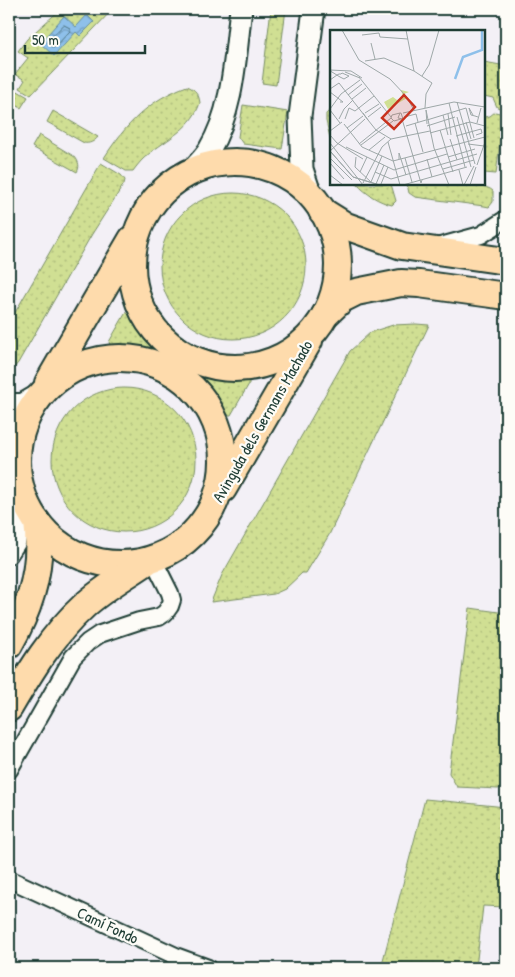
<svg xmlns="http://www.w3.org/2000/svg" width="515" height="977" font-family="'Patrick Hand',sans-serif">
<style>
.green{fill:url(#green-dots);stroke:#788e64}
.water{fill:url(#water-waves);stroke:#628ca1}
.lines{fill:none;stroke-linecap:round;stroke-linejoin:round}
.shore{stroke:#4b717d;stroke-width:1}
.minor-casing{stroke:#1f3d34;stroke-width:20}
.tertiary-casing{stroke:#1f3d34;stroke-width:25}
.secondary-casing{stroke:#1f3d34;stroke-width:28}
.primary-casing{stroke:#1f3d34;stroke-width:30}
.minor{stroke:#fdfcf7;stroke-width:16}
.tertiary{stroke:#fdfcf7;stroke-width:21}
.secondary{stroke:#fdfcf7;stroke-width:24}
.primary{stroke:#fedbac;stroke-width:26}
.labels{text-anchor:middle;stroke-width:4.5;stroke-linejoin:round;paint-order:stroke}
.street-label{font-size:16px;fill:#1f3d34;stroke:#fdfcf7}
.inset-river{fill:none;stroke:#8ec0ea;stroke-width:2.5}
.inset-road{fill:none;stroke:#9ea8a8;stroke-width:1}
.view{fill:#c8321e;fill-opacity:0.15;stroke:#c8321e;stroke-width:2.5}
.inset-edge{fill:none;stroke:#1f3d34;stroke-width:2.5}
</style>
<defs>
<pattern id="green-dots" width="8" height="8" patternUnits="userSpaceOnUse" patternTransform="scale(1.25)"><rect width="8" height="8" fill="#d0df93"/><path d="M2 2h.1M6 6h.1" fill="none" stroke="#b2c07f" stroke-width="1.8" stroke-linecap="round"/></pattern>
<pattern id="water-waves" width="16" height="10" patternUnits="userSpaceOnUse" patternTransform="scale(1.25)"><rect width="16" height="10" fill="#8ec0ea"/><path d="M0 5q4-4 8 0t8 0" fill="none" stroke="#739dbe"/></pattern>
</defs>
<rect width="100%" height="100%" fill="#f3f0f6"/>
<filter id="ink" filterUnits="userSpaceOnUse"><feTurbulence type="fractalNoise" baseFrequency=".02" numOctaves="2"/><feDisplacementMap in="SourceGraphic" scale="10" xChannelSelector="R" yChannelSelector="G"/><feConvolveMatrix kernelMatrix="1 2 1 2 8 2 1 2 1" color-interpolation-filters="sRGB"/></filter>
<g filter="url(#ink)">
<g class="green">
<path d="M 61,9 L 113,9 L 31,95 L 20,88 L 25,80 L 15,74 L 28,58 L 18,51 L 27,39 Z"/>
<path d="M 271,9 L 286,9 L 276,85 L 262,83 Z"/>
<path d="M 484,62 L 506,66 L 505,110 L 497,107 L 493,98 L 484,96 Z"/>
<path d="M 9,86 L 28,97 L 21,108 L 9,100 Z"/>
<path d="M 187,86 C 195,89 199,94 200,103 C 190,132 163,140 143,159 C 139,163 136,167 133,171 L 126,171 L 104,158 C 125,125 150,99 187,86 Z"/>
<path d="M 243,105 L 288,112 L 282,149 L 243,144 L 238,137 Z"/>
<path d="M 53,111 L 98,137 C 94,142 89,144 84,143 L 47,122 Z"/>
<path d="M 329,111 L 331,112 L 331,142 L 326,121 L 326,114 Z"/>
<path d="M 495,112 L 504,114 L 496,174 L 484,173 L 484,117 L 490,116 Z"/>
<path d="M 39,135 L 75,157 C 79,162 80,167 77,172 L 32,147 Z"/>
<path d="M 101,163 L 121,175 L 125,180 L 124,184 L 92,234 L 18,363 L 13,369 L 9,371 L 9,323 Z"/>
<path d="M 357,184 L 391,184 L 396,201 L 392,205 C 379,202 366,194 357,184 Z"/>
<path d="M 407,184 C 424,184 482,180 493,191 L 493,202 L 489,207 L 484,206 L 415,197 L 409,193 Z"/>
<circle cx="233" cy="266" r="73"/>
<path d="M 130,310 L 134,310 C 138,316 140,322 144,327 C 160,352 186,369 214,374 C 224,376 241,372 249,378 L 249,384 L 231,415 L 224,415 L 206,389 L 189,373 L 177,365 L 170,361 L 141,352 L 112,350 L 109,342 L 125,314 Z"/>
<path d="M 416,324 L 429,325 L 329,535 L 306,573 L 302,573 L 285,589 L 274,594 L 211,602 L 222,575 L 350,351 L 371,332 L 393,325 Z"/>
<circle cx="124" cy="460" r="72"/>
<path d="M 470,608 L 506,613 L 506,787 L 498,789 L 457,787 L 449,773 Z"/>
<path d="M 425,799 L 506,807 L 506,907 L 483,906 L 476,968 L 381,968 Z"/>
</g>
<path class="water" d="M 87,15 L 94,22 L 80,36 L 76,32 L 54,56 L 40,43 L 64,16 L 76,27 Z"/>
<g class="lines">
<path class="shore" d="M 64,25 L 70,28 L 70,31 L 55,47 L 53,48 L 48,44 L 48,41 Z"/>
<g class="minor-casing">
<g id="minor">
<path d="M 437,247 L 481,235 L 506,219"/>
<path d="M 9,555 L 17,543 L 25,502"/>
<path d="M 9,770 L 73,657 L 88,642 L 100,634 L 139,621 L 159,617 L 165,613 L 170,606 L 172,600 L 170,593 L 153,559"/>
<path d="M 9,879 L 178,957 L 208,968"/>
</g>
</g>
<g class="tertiary-casing">
<g id="tertiary">
<path d="M 189,173 C 196,166 204,158 209,150 C 234,109 235,55 241,9"/>
<path d="M 311,196 L 302,169 L 300,116 L 314,9"/>
</g>
</g>
<g class="secondary-casing">
<g id="secondary">
<path d="M 9,406 L 23,406 L 40,396"/>
<path d="M 9,465 L 18,476"/>
</g>
</g>
<g class="primary-casing">
<g id="primary">
<circle cx="235" cy="265" r="103"/>
<path d="M 322,211 L 346,226 L 402,246 L 506,261"/>
<path d="M 325,315 L 342,299 L 356,292 L 401,283 L 419,284 L 506,296"/>
<circle cx="120" cy="461" r="103"/>
<path d="M 48,383 L 132,239"/>
<path d="M 223,489 L 309,341"/>
<path d="M 9,645 C 31,607 43,567 37,522"/>
<path d="M 9,708 C 30,672 52,635 84,606 C 102,589 126,576 146,562"/>
</g>
</g>
<use href="#minor" class="minor"/>
<use href="#tertiary" class="tertiary"/>
<use href="#secondary" class="secondary"/>
<use href="#primary" class="primary"/>
</g>
</g>
<g class="labels">
<g class="street-label">
<text transform="translate(262 421) rotate(-60)" y="6">Avinguda dels Germans Machado</text>
<text transform="translate(108 925) rotate(25)" y="6">Camí Fondo</text>
</g>
</g>
<g transform="translate(330 30)">
<rect width="155" height="155" fill="#f3f0f6"/>
<path d="M 71,60 L 79,62 L 74,64 L 77,68 L 58,79 L 54,72 L 63,67 L 67,70 L 73,67 Z" fill="#d0df93"/>
<path class="inset-river" d="M 125,49 L 133,27 L 152,20 L 152,0"/>
<path class="inset-road" d="M 12,0 L 29,30 L 60,49 L 76,66 L 84,80M 76,0 L 84,41 L 102,53 L 96,64 L 95,78M 32,5 L 49,3 L 50,7 L 78,9M 41,13 L 45,29M 35,31 L 54,28 L 84,41M 0,40 L 21,41 L 32,48M 0,41 L 2,42 L 10,47 L 14,49 L 19,46 L 12,43 L 11,44 L 9,44 L 7,45 L 0,50M 15,42 L 30,48M 92,46 L 99,35 L 109,0M 29,47 L 61,87M 0,59 L 9,53 L 38,90 L 33,83M 0,62 L 13,72 L 10,72M 18,65 L 32,54M 22,69 L 36,58M 127,72 L 145,134M 119,73 L 135,137M 0,79 L 11,64 L 30,50M 0,80 L 10,93M 35,83 L 49,74M 70,83 L 68,88 L 73,89 L 71,83 L 70,83 L 62,85 L 61,88 L 64,91 L 71,89M 73,83 L 124,72 L 155,77M 118,84 L 121,105M 113,85 L 118,105M 143,85 L 139,78 L 141,85 L 145,86 L 148,87M 38,87 L 51,77M 74,87 L 86,84 L 88,92M 127,87 L 141,137M 9,89 L 14,79 L 23,70M 15,89 L 19,78 L 25,81 L 44,66M 72,89 L 91,153 L 92,150M 38,90 L 46,100 L 61,109 L 100,101M 97,90 L 136,78 L 144,108M 136,92 L 141,109M 85,93 L 93,122M 147,93 L 151,78M 14,94 L 32,117 L 63,131M 97,94 L 96,80 L 104,118 L 119,155M 76,96 L 96,90M 97,96 L 125,87M 17,98 L 33,86M 110,100 L 123,142M 0,101 L 12,92M 100,103 L 140,92 L 155,96M 0,105 L 7,113 L 33,129M 126,106 L 151,99 L 152,103 L 146,105M 120,109 L 127,130M 58,112 L 70,155M 0,113 L 33,155M 29,114 L 61,88M 138,114 L 154,116M 31,115 L 63,91M 16,117 L 64,140 L 117,124M 39,120 L 55,107M 0,121 L 23,147 L 49,155M 0,121 L 35,89M 0,121 L 23,147 L 50,155M 26,127 L 25,137 L 42,153M 118,127 L 145,119M 0,128 L 22,150M 75,128 L 82,152M 69,129 L 69,123 L 76,145M 97,129 L 102,147M 63,131 L 155,107M 0,133 L 14,149M 147,135 L 155,112M 113,139 L 144,130M 129,140 L 133,155M 30,142 L 37,127M 45,142 L 61,149M 0,145 L 13,155M 61,149 L 147,124M 41,152 L 52,126M 33,153 L 52,117 L 61,109M 46,154 L 54,135M 51,154 L 58,137M 73,155 L 137,137M 134,155 L 144,136M 140,155 L 146,137"/>
<path class="view" d="M 74,65 L 85,77 L 64,99 L 52,88 Z"/>
<rect width="155" height="155" class="inset-edge"/>
</g>
<rect width="515" height="977" fill="none" stroke="#fdfcf7" stroke-width="30"/>
<rect x="15" y="15" width="485" height="947" fill="none" stroke="#1f3d34" stroke-width="2" filter="url(#ink)"/>
<path d="M25 45v8h120v-8" fill="none" stroke="#1f3d34" stroke-width="2.5"/>
<text x="32" y="45" font-size="15" fill="#1f3d34" stroke="#fdfcf7" stroke-width="4" paint-order="stroke">50 m</text>
</svg>
